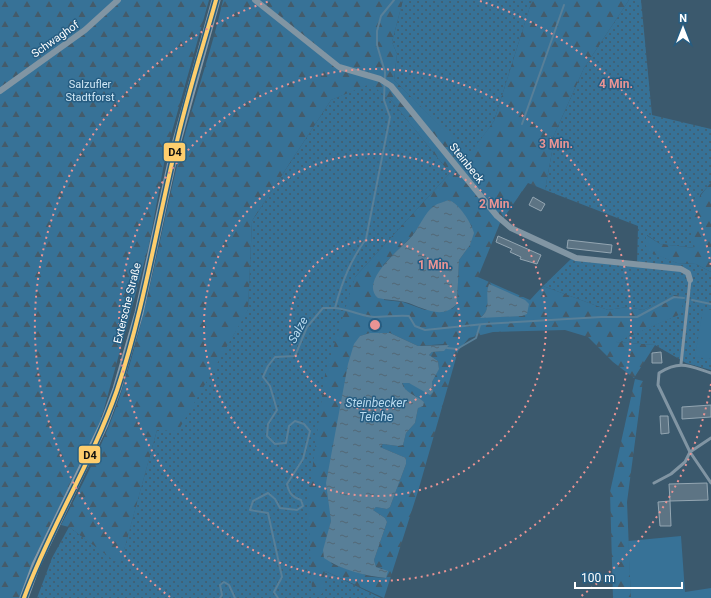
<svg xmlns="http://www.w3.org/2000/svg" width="711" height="598" font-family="Roboto,sans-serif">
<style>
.grass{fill:url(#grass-dots)}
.forest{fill:url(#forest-firs);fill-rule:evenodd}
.park{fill:#377297}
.water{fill:url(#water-ripples)}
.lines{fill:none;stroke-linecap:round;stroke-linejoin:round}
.stream{stroke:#587f98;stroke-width:2}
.building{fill:#5d7484;stroke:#94a6b2}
.lane{stroke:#8195a3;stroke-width:3}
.street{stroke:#8195a3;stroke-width:6}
.secondary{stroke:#889ba8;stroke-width:9}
.bus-1-casing{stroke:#265d82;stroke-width:7}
.bus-1{stroke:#fece6d;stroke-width:4}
.ring{fill:none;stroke:#ea9494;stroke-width:2;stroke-dasharray:2 4}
.labels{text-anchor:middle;stroke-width:3;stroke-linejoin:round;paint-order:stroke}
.street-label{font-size:11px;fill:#fff;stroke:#265d82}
.park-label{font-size:11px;fill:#d1e8f6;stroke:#265d82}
.water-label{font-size:12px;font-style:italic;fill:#b9daee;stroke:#265d82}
.centre{fill:#ea9494;stroke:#265d82;stroke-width:2}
.ring-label{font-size:12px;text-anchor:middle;font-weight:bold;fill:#ea9494;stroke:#265d82;stroke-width:3;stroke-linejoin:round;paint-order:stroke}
.line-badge{stroke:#265d82;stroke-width:1.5}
.pale-badge-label{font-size:11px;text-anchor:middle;font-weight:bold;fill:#111}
</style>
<defs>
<pattern id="grass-dots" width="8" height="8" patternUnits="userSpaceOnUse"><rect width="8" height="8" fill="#377297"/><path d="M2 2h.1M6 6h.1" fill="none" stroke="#445b6a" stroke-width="1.8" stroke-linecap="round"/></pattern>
<pattern id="forest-firs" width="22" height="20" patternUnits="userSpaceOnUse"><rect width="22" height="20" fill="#377297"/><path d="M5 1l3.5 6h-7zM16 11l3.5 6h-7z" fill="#445b6a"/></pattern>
<pattern id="water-ripples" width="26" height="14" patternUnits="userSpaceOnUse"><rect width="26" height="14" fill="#587f98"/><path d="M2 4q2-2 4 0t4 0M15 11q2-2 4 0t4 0" fill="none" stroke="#536876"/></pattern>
</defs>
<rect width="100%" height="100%" fill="#3b596d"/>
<g class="grass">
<path d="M 403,0 L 532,0 L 494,121 L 469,156 L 394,80 L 397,54 L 392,42 Z"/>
<path d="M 629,0 L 641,0 L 652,115 L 711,129 L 711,183 L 700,195 L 695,248 L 660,244 L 647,235 L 646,250 L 677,263 L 696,264 L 711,272 L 711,370 L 686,363 L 655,345 L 615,342 L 680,314 L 684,296 L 674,296 L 643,310 L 627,307 L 608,310 L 543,286 L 571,259 L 637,266 L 638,226 L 545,190 L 553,146 L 550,144 L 584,68 Z"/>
<path d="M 370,83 L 391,100 L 450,173 L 355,277 L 325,571 L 381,598 L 37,598 L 52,558 L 69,527 L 120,564 L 157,430 L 248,310 L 252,221 L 331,100 Z"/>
</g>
<g class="forest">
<path d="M 0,0 L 209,0 L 166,153 L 149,245 L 101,420 L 33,561 L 20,598 L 0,598 Z"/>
<path d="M 223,0 L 403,0 L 392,42 L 397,54 L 394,80 L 469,155 L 494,121 L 532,0 L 629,0 L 584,68 L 550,144 L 553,146 L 545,190 L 528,183 L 500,223 L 478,277 L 530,300 L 543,286 L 608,310 L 627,307 L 643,310 L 674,295 L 684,296 L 681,314 L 616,342 L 655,345 L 634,378 L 613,362 L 588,337 L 565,330 L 493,332 L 469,338 L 458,351 L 419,488 L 384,598 L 325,571 L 322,594 L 312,593 L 308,501 L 325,375 L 355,277 L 450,173 L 391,100 L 370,84 L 331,100 L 252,221 L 248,310 L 178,431 L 157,430 L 120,565 L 69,527 L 61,525 C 84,482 106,439 121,393 C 147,313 161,230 181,149 C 194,99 212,50 223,0 ZM 453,202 L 472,226 L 470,245 L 459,260 L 457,304 L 452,309 L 425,310 L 403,302 L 384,300 L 383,265 L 412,236 L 433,206 ZM 488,286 L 522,316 L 481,317 C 491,309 488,298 488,286 ZM 370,333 L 390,333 L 418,346 L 444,344 L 444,351 L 432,352 L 429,355 L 438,361 L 439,368 L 432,382 L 433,392 L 409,383 L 402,383 C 403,391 412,394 417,397 L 418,408 L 415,423 L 406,433 L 403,445 L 398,446 L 383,444 L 380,447 L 406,458 L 406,464 L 390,507 L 387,509 L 376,507 L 373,510 L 385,518 L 387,522 L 374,560 L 376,567 L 382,568 L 386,578 L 372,577 L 332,564 L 323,550 L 331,521 L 326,483 L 360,336 Z"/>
<path d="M 711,183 L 711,272 L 696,264 L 677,263 L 646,251 L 646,235 L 660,244 L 695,248 C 687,221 691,204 711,183 Z"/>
<path d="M 635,379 L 643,381 L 627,502 L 631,598 L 613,598 L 610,492 Z"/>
</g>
<g class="park">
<path d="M 703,309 L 711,310 L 711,359 L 695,357 Z"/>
<path d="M 681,536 L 685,592 L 711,588 L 711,598 L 631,598 L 628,541 Z"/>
</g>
<g class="water">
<path d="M 449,200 C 459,204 471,222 474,233 L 470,245 L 459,260 L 457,304 C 441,321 423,307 405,302 C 396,300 387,300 378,298 C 358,281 403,247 412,236 C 419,228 425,212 434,206 C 438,203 444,202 449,200 Z"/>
<path d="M 489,284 L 525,300 L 529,304 L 527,314 L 522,316 L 480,318 C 493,308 484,297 489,284 Z"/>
<path d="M 370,333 L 390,333 L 418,346 L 449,345 L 444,351 L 432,352 L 429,355 L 438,361 L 439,369 L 432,382 L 433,392 L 430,395 L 409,383 L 402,383 C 404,392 417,396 424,402 L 423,406 L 418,408 L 415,423 L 406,433 L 403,445 L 398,446 L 383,444 L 380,447 L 406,458 L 406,464 L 390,507 L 387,509 L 376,507 L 373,510 L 385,518 L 387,522 L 374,560 L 376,567 L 388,571 L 386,578 C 366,576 341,570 324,558 L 323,550 L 331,521 L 326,483 L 348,364 L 354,344 L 360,336 Z"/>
</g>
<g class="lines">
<g class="stream">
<path d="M 522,124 L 564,5"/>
<path d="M 692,300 L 711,304"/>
<path d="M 335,308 C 349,309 360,316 374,317 C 386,317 397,315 409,316 L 415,326 L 425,330 L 484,324 L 601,317 L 637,317 L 674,297 L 684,298"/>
<path d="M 447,348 L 457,349 L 476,338 L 480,325"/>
<path d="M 220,598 L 222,595 L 220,585 L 224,582 L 229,585 L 235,598"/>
<path d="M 278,598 L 274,592 L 282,577 L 268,513 L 250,510 L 253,501 L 268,493 L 275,499 L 280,508 L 297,510 L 303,506 L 301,500 C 292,497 289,493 287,484 L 303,459 L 310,431 L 304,424 L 295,421 L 289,426 L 286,443 L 275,444 L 267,436 L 268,424 L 277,410 L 270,386 L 263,377 L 268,366 L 275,357 L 295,356 L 307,327 L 323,308 L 335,308 C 342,282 350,261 366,239 L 390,117 L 384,100 L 385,72 L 377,45 L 377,31 L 381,16 L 394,0"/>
</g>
</g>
<g class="building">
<path d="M 533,197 L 545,204 L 541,211 L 529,205 Z"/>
<path d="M 498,236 L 541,255 L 537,264 L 520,259 L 521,257 L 510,252 L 512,249 L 496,242 Z"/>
<path d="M 568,240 L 612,245 L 611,253 L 567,248 Z"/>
<path d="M 661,352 L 662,363 L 652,363 L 652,353 Z"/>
<path d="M 711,405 L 711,417 L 682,419 L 682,407 Z"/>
<path d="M 660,416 L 668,416 L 669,433 L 661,434 Z"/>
<path d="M 707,483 L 708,500 L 670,501 L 669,484 Z"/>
<path d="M 670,501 L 671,526 L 660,526 L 658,502 Z"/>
</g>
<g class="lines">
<g class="lane">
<path d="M 681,364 L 690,280"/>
<path d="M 711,373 C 689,366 680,360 659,373 L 658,385 L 690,452 L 711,483"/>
<path d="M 654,483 L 671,474 L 685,462 L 690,452 L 711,438"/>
</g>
<g class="street">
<path d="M 255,0 L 339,67 L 380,79 L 391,86 L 497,216 L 511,228 L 576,258 L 681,269 L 688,273 L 690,280"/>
<path d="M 0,91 L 85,30 L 118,0"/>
</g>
<path class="secondary" d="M 24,598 L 36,565 L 104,424 L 117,389 L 139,313 L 175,148 L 216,0"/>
<g class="bus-1-casing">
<path id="bus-1" d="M 24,598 C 50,527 92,462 117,390 C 143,312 156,230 175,150 C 186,99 202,50 216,0"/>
</g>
<use href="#bus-1" class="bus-1"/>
</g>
<g class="ring">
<circle cx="375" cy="325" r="85"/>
<circle cx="375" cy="325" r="171"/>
<circle cx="375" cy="325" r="256"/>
<path d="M711 384A341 341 0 0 1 580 597M170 597A341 341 0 0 1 270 1M480 1A341 341 0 0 1 711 266"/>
</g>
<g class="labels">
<g class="street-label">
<text transform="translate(55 39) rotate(-35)" y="4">Schwaghof</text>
<text transform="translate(467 163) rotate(51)" y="4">Steinbeck</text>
<text transform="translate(127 303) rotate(-76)" y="4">Extersche Straße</text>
</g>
<g class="park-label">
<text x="90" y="88">Salzufler<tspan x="90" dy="13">Stadtforst</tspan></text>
</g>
<g class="water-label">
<text transform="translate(298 330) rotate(-62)" y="4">Salze</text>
<text x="376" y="407">Steinbecker<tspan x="376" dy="14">Teiche</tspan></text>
</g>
</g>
<circle cx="375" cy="325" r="6" class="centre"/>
<g class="ring-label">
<text x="616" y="88">4 Min.</text>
<text x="556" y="148">3 Min.</text>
<text x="496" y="208">2 Min.</text>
<text x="435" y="269">1 Min.</text>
</g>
<g class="line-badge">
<rect x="163" y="142" width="23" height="20" rx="4" fill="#fece6d"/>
<rect x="78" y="445" width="23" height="19" rx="4" fill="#fece6d"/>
</g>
<g class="pale-badge-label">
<text x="175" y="156">D4</text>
<text x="90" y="459">D4</text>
</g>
<g transform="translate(683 28)" stroke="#265d82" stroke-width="3" paint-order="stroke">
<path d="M0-3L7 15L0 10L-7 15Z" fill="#ffffff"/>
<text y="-6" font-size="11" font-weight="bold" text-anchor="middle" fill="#ffffff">N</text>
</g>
<path d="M575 582v6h107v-6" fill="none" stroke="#ffffff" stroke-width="2"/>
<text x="581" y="582" font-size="12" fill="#ffffff" stroke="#265d82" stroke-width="3" paint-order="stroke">100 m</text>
</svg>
